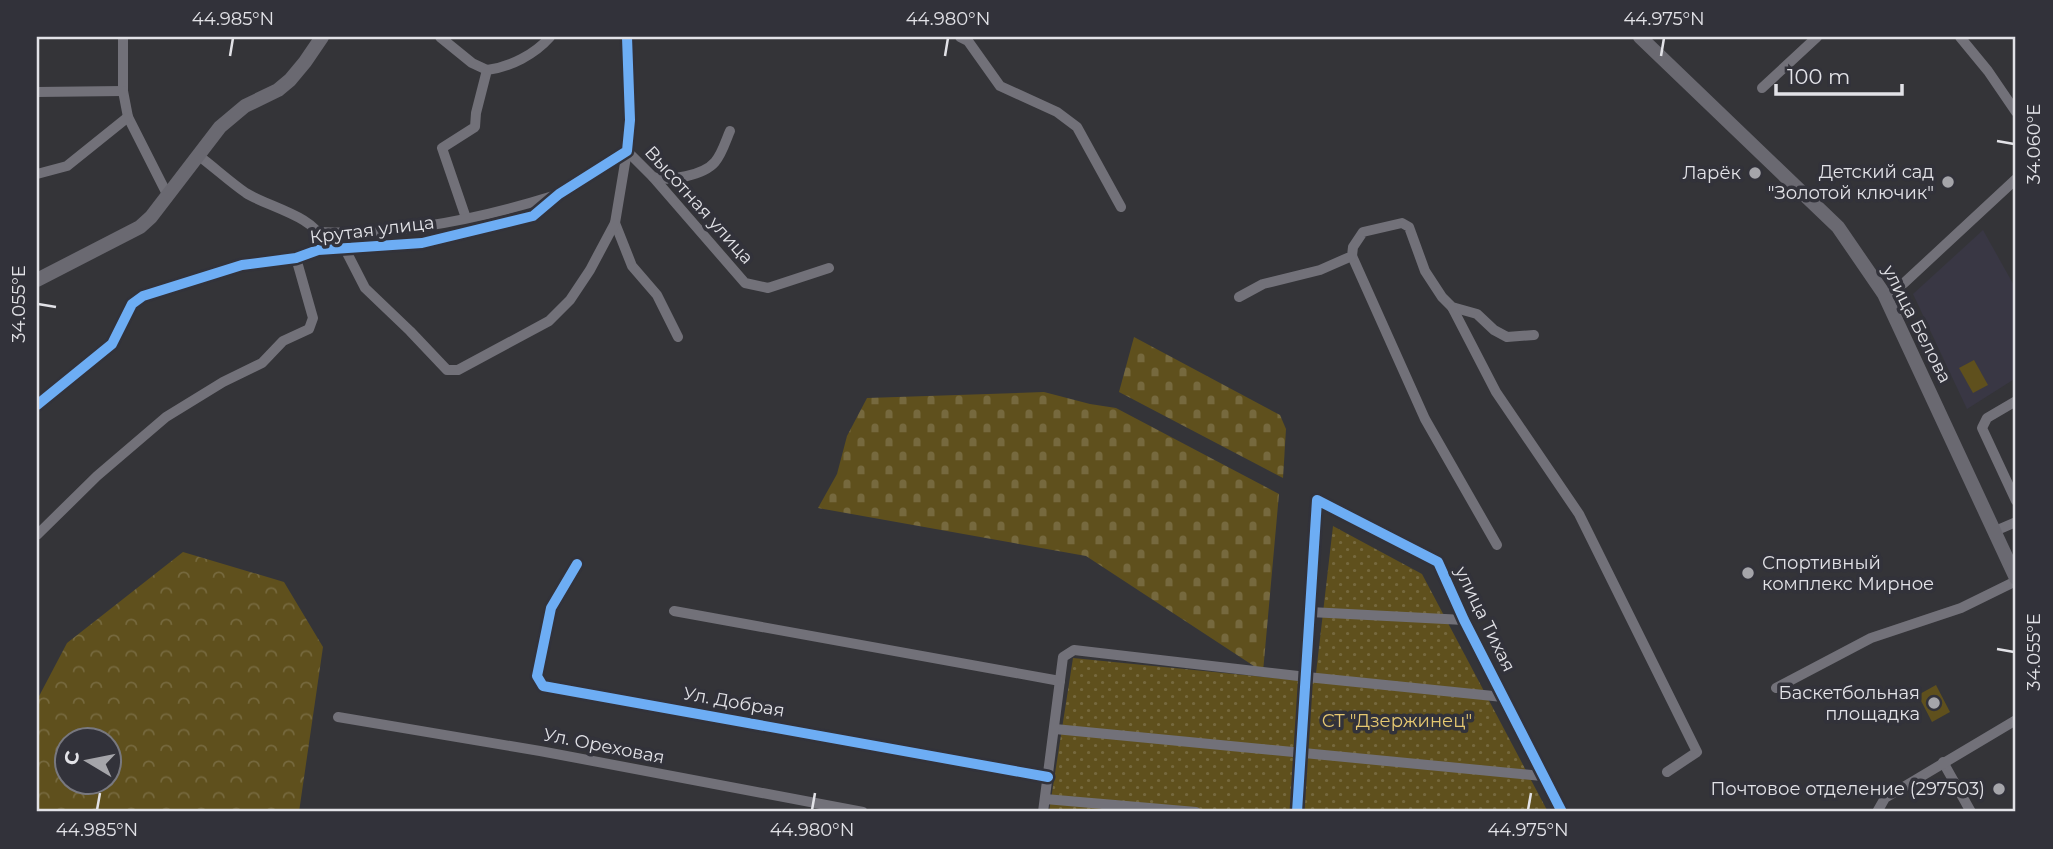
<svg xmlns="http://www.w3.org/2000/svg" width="2053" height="849" font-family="Montserrat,sans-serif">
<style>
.built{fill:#393744}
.forest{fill:url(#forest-crowns);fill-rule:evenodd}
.cemetery{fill:url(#cemetery-stones)}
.park{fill:#5f501d}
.garden{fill:url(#garden-dots)}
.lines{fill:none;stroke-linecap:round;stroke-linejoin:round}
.minor{stroke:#727179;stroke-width:10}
.major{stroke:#6a6971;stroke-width:14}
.cycleway-casing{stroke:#32323a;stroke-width:15}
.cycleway{stroke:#6dadf4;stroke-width:10}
.ticks{fill:none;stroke:#e2e2e7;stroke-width:2.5}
.poi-dot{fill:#a5a5aa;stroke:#32323a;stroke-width:2.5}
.labels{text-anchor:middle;stroke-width:7;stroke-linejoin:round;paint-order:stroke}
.poi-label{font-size:18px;fill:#e2e2e7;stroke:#32323a;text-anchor:end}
.street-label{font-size:18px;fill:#e2e2e7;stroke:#32323a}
.park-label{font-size:18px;fill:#e6c871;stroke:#32323a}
.neatline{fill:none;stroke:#e2e2e7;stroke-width:2.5}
.ticks-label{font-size:18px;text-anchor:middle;fill:#e2e2e7}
</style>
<defs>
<pattern id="forest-crowns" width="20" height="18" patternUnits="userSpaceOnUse" patternTransform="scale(1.75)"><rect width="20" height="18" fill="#5f501d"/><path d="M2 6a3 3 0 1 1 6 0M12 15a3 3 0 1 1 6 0" fill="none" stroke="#76693e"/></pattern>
<pattern id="cemetery-stones" width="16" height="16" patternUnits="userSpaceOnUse" patternTransform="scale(1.75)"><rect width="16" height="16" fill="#5f501d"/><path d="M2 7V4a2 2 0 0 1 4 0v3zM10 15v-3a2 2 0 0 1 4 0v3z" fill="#76693e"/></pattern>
<pattern id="garden-dots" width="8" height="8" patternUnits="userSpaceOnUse" patternTransform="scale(1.75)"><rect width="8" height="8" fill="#5f501d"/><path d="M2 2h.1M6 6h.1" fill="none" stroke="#76693e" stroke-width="1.8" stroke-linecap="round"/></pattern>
</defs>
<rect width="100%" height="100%" fill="#343438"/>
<path class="built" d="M 1983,230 L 2016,289 L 2016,378 L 1967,409 L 1913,294 Z"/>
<path class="forest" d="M 183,552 L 284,582 L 323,647 L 299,812 L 37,812 L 37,700 L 67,643 ZM 66,740 L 108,740 L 108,782 L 66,782 Z"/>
<g class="cemetery">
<path d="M 1134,337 L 1280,415 L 1286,429 L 1283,478 L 1119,392 Z"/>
<path d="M 1044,392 L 1090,404 L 1116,408 L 1279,494 L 1263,672 L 1086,556 L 818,508 L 837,474 L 847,436 L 867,398 Z"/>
</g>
<g class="park">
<path d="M 1974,360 L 1988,385 L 1973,393 L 1959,368 Z"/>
<path d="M 1936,685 L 1950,712 L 1932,722 L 1918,695 Z"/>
</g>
<path class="garden" d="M 1333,526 L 1422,574 L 1548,812 L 1049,812 L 1073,658 L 1315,682 Z"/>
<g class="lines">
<g class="minor">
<path d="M 123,37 L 123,91 L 128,117 L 168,196"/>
<path d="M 440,37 L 472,63 L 487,70"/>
<path d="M 960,37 L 968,41 L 1000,86 L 1057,112 L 1077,127 L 1121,207"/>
<path d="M 1960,37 L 1988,71 L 2016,112"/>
<path d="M 1762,88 L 1817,37"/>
<path d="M 37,92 L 123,91"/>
<path d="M 627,151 L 653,177 L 745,283 L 768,288 L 829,268"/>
<path d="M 199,156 C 215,168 230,182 246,193 C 268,207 314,216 323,241 L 318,250"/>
<path d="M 37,174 L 67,166 L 128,117"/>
<path d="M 653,177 C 669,182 704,175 715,162 C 722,154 726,140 730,131"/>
<path d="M 466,218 L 442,148 L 475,127 L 476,113 L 487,70 C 511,67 535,54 550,37"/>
<path d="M 615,223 L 632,266 L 657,295 L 678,337"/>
<path d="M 320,232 C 398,236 479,219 553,196"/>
<path d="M 345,249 L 365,288 L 410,331 L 447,370 L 458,370 L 549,321 L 570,300 L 590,270 L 615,223 L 627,151"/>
<path d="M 1352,256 L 1425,419 L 1497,545"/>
<path d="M 1884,294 L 1904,283 L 2016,179"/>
<path d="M 1239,297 L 1263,284 L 1320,270 L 1352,256 L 1353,247 L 1363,232 L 1402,223 L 1409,227 L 1425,271 L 1442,297 L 1452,307 L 1477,314 L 1494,330 L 1507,337 L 1534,335"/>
<path d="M 1452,307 L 1496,392 L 1579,514 L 1697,752 L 1667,772"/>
<path d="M 2016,401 L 1987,418 L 1982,428 L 2016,501"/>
<path d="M 37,405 L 112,344 L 132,304 L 143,296 L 242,265 L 296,258 L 318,250 L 422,243 L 533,216 L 559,194 L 627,151 L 630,120 L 627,37"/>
<path d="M 1995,531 L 2016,522"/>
<path d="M 37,535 L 97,476 L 166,417 L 223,382 L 262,363 L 283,341 L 309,329 L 313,318 L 296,258"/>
<path d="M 577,564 L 551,608 L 537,676 L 543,686 L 1048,777"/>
<path d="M 674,611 L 1060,681"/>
<path d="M 1310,612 L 1464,620"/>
<path d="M 1776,688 L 1871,638 L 1961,608 L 2016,581"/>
<path d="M 338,717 L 540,751 L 863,812"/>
<path d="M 1055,729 L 1542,776"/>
<path d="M 1943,762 L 1971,812"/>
<path d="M 1045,799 L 1196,812"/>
<path d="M 1043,812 L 1063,657 L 1074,650 L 1307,677 L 1503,697"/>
<path d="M 1297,812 L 1317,500 L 1438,562 L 1464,620 L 1562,812"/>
<path d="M 1877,812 L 1885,798 L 2016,720"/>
</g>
<g class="major">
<path d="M 1640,37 L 1838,227 L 1884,294 L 2016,578"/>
<path d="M 37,280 L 140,227 L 151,217 L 220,127 L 245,106 L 278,90 L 290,80 L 305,62 L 322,37"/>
</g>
<g class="cycleway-casing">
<g id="cycleway">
<path d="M 37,405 L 112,344 L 132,304 L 143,296 L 242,265 L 296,258 L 318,250 L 422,243 L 533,216 L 559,194 L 627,151 L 630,120 L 627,37"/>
<path d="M 577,564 L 551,608 L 537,676 L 543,686 L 1048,777"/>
<path d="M 1297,812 L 1317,500 L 1438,562 L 1464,620 L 1562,812"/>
</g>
</g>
<use href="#cycleway" class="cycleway"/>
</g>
<path class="ticks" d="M 230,56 L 233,38M 945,56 L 948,38M 1661,56 L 1664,38M 1997,141 L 2014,144M 38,304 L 56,307M 1997,649 L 2014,652M 97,810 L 100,793M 812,810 L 815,793M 1528,810 L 1531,793"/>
<g class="poi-dot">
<circle cx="1755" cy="173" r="7"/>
<circle cx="1948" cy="182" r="7"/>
<circle cx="1748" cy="573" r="7"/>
<circle cx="1934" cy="703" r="7"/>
<circle cx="1999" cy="789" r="7"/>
</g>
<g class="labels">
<g class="poi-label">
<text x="1934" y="178">Детский сад<tspan x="1934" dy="21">"Золотой ключик"</tspan></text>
<text x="1741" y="179">Ларёк</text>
<text x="1762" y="569" text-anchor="start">Спортивный<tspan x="1762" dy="21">комплекс Мирное</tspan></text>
<text x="1920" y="699">Баскетбольная<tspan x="1920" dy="21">площадка</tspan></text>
<text x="1985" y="795">Почтовое отделение (297503)</text>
</g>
<g class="street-label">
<text transform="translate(699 205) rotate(48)" y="6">Высотная улица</text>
<text transform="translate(372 230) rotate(-7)" y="6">Крутая улица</text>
<text transform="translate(1917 324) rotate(63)" y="6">улица Белова</text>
<text transform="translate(1485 619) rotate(64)" y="6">улица Тихая</text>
<text transform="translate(734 702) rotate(10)" y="6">Ул. Добрая</text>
<text transform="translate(604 746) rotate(11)" y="6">Ул. Ореховая</text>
</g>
<g class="park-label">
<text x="1397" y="727">СТ "Дзержинец"</text>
</g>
</g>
<rect width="2053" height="849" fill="none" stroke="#32323a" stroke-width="77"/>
<g transform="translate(88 761) rotate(280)"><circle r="33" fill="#32323a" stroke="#78787f" stroke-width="2"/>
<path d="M0-5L12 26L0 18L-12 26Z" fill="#a5a5aa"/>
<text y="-10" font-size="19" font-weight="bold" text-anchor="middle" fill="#e2e2e7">С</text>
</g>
<path d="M1776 84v10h126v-10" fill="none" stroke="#e2e2e7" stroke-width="3.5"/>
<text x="1787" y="84" font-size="21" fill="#e2e2e7" stroke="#32323a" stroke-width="5" paint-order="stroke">100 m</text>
<rect x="38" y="38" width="1976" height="772" class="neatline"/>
<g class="ticks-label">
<text x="233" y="25">44.985°N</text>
<text x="948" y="25">44.980°N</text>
<text x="1664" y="25">44.975°N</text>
<text transform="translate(2034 144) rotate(-90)" y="6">34.060°E</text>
<text transform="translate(19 304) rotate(-90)" y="6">34.055°E</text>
<text transform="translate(2034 652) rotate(-90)" y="6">34.055°E</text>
<text x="97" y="836">44.985°N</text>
<text x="812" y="836">44.980°N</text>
<text x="1528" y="836">44.975°N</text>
</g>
</svg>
